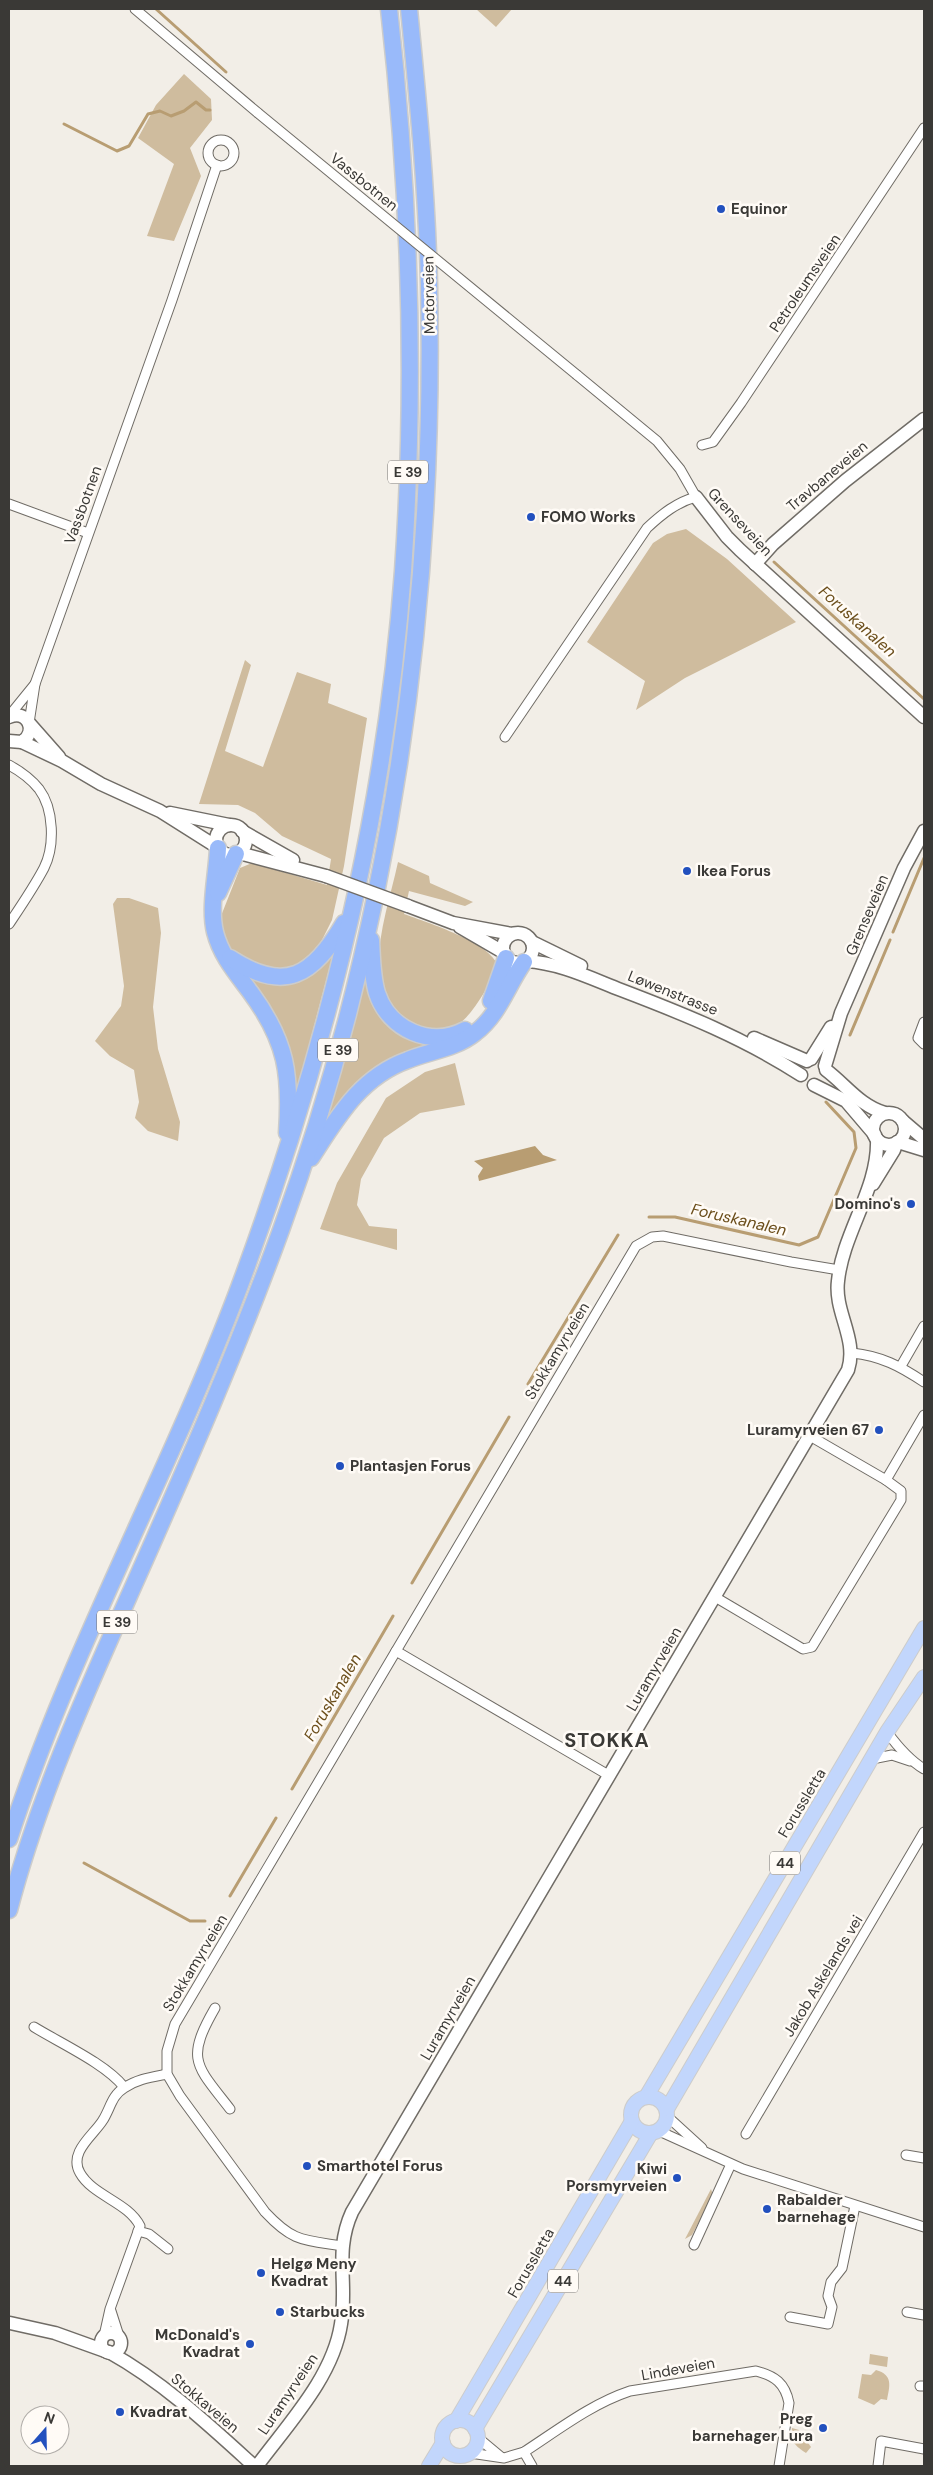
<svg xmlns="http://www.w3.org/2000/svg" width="933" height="2475" font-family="'DM Sans',sans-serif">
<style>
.green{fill:#cfbc9e}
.water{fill:#b89d72}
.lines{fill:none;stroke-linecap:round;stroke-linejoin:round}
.stream{stroke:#b89d72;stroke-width:3}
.street-casing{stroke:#706c66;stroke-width:11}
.secondary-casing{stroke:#706c66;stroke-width:15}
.primary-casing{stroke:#cccccb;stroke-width:16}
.highway-casing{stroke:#cccccb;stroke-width:19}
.street{stroke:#fff;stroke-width:9}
.secondary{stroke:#fff;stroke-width:12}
.primary{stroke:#c2d6fc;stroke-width:14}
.highway{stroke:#99bafa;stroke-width:16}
.street-bridge-casing{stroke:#706c66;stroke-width:11;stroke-linecap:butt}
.secondary-bridge-casing{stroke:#706c66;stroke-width:15;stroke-linecap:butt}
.street-bridge{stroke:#fff;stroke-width:9}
.secondary-bridge{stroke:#fff;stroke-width:12}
.poi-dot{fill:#2250be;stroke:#fffbf6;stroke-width:2}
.labels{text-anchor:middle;stroke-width:5;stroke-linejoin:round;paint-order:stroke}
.shield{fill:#fffbf6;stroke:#757370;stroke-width:1}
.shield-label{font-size:14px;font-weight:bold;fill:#3a3936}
.street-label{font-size:15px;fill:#3a3936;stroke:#fffbf6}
.poi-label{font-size:15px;font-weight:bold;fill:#3a3936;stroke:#fffbf6;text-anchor:start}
.water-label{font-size:16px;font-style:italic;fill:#6c4f1c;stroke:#fffbf6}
.district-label{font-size:20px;font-weight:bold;letter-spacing:1px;fill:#3a3936;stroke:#fffbf6}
</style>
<rect width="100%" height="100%" fill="#f2eee7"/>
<g class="green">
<path d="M 476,9 L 512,9 L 496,27 Z"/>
<path d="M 184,74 L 211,99 L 212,120 L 190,148 L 201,176 L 174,241 L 147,236 L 174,164 L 138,138 L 156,105 Z"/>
<path d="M 686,529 L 727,559 L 796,622 L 685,678 L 636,710 L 645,681 L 587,642 L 653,543 L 667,534 Z"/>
<path d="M 245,660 L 251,665 L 225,751 L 263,767 L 297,672 L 331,684 L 328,703 L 367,718 L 344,866 L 332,920 L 319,946 L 304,960 L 290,968 L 276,971 L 239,959 L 226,945 L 219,921 L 240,868 L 252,863 L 327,885 L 331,859 L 282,836 L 255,813 L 238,805 L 199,804 Z"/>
<path d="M 398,862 L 429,876 L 430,883 L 473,902 L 465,906 L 409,891 L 404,914 C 428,923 490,942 498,966 C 491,982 472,1017 457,1025 C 422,1043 382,1011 379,976 C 376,938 390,899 398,862 Z"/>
<path d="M 117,898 L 129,898 L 158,908 L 161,933 L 153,1007 L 158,1049 L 180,1122 L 178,1141 L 148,1131 L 135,1118 L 139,1102 L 134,1070 L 110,1056 L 95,1041 L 121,1006 L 124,986 L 113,904 Z"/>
<path d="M 328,957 L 332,958 L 298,1087 L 292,1084 L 245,974 L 260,979 Z"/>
<path d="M 364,968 L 374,1005 L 436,1044 L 330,1119 L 325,1119 Z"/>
<path d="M 455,1063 L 465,1105 L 420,1113 L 384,1138 L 361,1179 L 357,1205 L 369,1226 L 397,1229 L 397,1250 L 320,1229 L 337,1183 L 386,1098 L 425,1072 Z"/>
<path d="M 711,2189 L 713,2195 L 692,2235 L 685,2239 Z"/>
<path d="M 870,2354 L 888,2357 L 887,2367 L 869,2364 Z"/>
<path d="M 876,2370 C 893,2375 890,2385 887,2400 L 881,2399 L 874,2405 L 858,2398 L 862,2374 L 871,2375 Z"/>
<path d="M 792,2428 L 799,2430 L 811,2447 L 806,2453 C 795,2446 791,2442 792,2428 Z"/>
</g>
<path class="water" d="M 535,1146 L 543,1155 L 557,1160 L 479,1181 L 478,1176 L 483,1168 L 474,1161 Z"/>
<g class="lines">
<g class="stream">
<path d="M 156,9 L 226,72"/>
<path d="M 64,124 L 117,151 L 129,146 L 148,114 L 160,111 L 171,116 L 184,111 L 196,102 L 206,110 L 210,110"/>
<path d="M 774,562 L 924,699"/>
<path d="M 893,932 L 924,858"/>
<path d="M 850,1035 L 890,940"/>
<path d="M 649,1217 L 675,1217 L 799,1245 L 818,1237 L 856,1148 L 854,1132 L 826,1102"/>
<path d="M 528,1384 L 618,1235"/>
<path d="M 412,1583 L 509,1417"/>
<path d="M 292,1789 L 393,1616"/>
<path d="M 84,1863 L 190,1921 L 205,1921"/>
<path d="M 230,1896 L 276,1818"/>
</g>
<g class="street-casing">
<g id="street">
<path d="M 135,9 L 258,113"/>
<circle cx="221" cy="153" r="13"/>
<path d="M 702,445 L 713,442 L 741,403 L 924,128"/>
<path d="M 9,504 L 88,533"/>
<path d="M 35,684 L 172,300 L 217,165"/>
<path d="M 9,716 L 35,684 L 29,723"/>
<path d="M 505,737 L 647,528 C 662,514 677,502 696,497 L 680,469 L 657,441 L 577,375"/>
<path d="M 9,765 C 20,771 31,779 39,789 C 54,809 55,846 44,868 C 34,887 21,906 9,924"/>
<path d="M 924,1022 L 918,1038 L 924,1044"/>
<path d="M 852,1353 C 881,1356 900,1366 924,1382"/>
<path d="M 901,1366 L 924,1326"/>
<path d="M 810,1436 L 886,1480 L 924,1415"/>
<path d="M 715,1597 L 803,1649 L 812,1647 L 901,1500 L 901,1491 L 886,1480"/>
<path d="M 396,1651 L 610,1776"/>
<path d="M 887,1732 C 898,1747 909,1760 924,1769"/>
<path d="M 872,1759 L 892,1755 L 910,1761"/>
<path d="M 215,2008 C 185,2060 196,2065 230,2109"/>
<path d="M 34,2027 C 60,2043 106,2064 124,2087"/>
<path d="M 668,2117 L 702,2148"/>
<path d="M 659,2131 L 743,2169 L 924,2227"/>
<path d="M 746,2134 L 924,1832"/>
<path d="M 906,2155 L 924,2158"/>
<path d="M 138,2231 L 149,2234 L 168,2249"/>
<path d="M 694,2245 L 731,2164"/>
<path d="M 342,2246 C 303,2240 293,2242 265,2212 L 180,2096 L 167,2074 L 167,2051 L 175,2024 L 636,1246 L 652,1237 L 663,1236 L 791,1262 L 839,1270"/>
<path d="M 111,2311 L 119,2336"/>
<path d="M 907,2312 L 924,2315"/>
<path d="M 790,2317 L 828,2324 L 832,2307 L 828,2296 L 831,2282 L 842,2268 L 855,2206"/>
<path d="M 104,2336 L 110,2309 L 140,2226 C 128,2202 93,2196 80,2173 C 68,2152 94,2135 103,2120 C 110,2109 112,2095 124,2088 C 137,2079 152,2077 167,2074"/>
<path d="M 920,2386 L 924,2386"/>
<path d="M 477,2437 L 501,2457"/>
<path d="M 470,2453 L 504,2458 L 524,2452"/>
<path d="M 532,2466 L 524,2452 C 558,2430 591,2404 630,2391 L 756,2371 C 775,2376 785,2383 789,2403 L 779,2466"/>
<path d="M 878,2466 L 881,2441 L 924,2449"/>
</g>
</g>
<g class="secondary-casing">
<g id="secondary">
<path d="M 696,497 L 727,537 L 740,550 L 924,717"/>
<path d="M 755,564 L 773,544 L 845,481 L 924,419"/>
<path d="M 9,717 C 27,709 38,731 22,742 L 9,741"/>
<path d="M 29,723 L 59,757"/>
<path d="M 22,742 L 62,761 L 101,784 L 160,811 L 217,847"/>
<path d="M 170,813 L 229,825"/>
<circle cx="231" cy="840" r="15"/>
<path d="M 242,831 L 293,860"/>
<path d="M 239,853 L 326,876"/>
<path d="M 408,906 L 453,923 L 512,934"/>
<path d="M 460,927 L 503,952"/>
<circle cx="518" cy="948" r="15"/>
<path d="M 532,942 L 581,966"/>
<path d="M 526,961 C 560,963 590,978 621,990 C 684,1014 744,1038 801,1075"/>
<path d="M 754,1038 L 807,1061"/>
<path d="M 811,1059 L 831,1027"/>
<path d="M 825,1066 L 841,1013 L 904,868 L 924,831"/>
<path d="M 826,1070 C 846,1085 860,1106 885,1113"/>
<path d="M 814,1085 L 846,1101 L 875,1135"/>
<circle cx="889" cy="1129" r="16"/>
<path d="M 903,1121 L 924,1139"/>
<path d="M 898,1142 L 924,1150"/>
<path d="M 873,1184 L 894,1150 L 897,1142"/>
<path d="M 10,2323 L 55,2333 L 108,2352"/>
<circle cx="111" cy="2343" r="10"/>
<path d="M 109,2352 C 163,2382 209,2425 254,2466"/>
<path d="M 257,2466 C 288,2424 333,2377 341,2324 C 348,2284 334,2251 352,2212 L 848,1370 C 858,1339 834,1312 838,1281 C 843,1232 879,1188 877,1139"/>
</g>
</g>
<g class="primary-casing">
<g id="primary">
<path d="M 646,2097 L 924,1628"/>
<circle cx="649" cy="2115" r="18"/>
<path d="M 667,2109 L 887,1732 L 924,1677"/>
<circle cx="460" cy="2438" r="18"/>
<path d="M 456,2421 L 632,2121"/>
<path d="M 475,2429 L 651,2133"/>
<path d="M 429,2466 L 443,2443"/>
</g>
</g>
<g class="highway-casing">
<g id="highway">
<path d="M 218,848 C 217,874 209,907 215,932 C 221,956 237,974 251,993 C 287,1042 291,1075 287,1133"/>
<path d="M 218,893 L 236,854"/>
<path d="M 371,940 C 372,957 372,977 377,993 C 389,1030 431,1048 465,1030"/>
<path d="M 230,958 C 285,994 313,976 344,923"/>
<path d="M 491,1001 L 506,958"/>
<path d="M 311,1158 C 337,1118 360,1077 408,1060 C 430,1051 455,1049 475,1033 C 499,1015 507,986 524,962"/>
<path d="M 9,1839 C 70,1651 167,1478 237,1293 C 324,1061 385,818 403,571 C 416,383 410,195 389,9"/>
<path d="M 9,1910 C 39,1795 89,1686 137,1578 C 188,1463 238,1348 281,1230 C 391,929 436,605 429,285 C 427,193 418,101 409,9"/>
</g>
</g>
<use href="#street" class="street"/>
<use href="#secondary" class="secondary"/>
<use href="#primary" class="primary"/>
<use href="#highway" class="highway"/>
<g class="street-bridge-casing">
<path id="street-bridge" d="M 258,113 L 577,375"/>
</g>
<g class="secondary-bridge-casing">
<path id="secondary-bridge" d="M 326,876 L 408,906"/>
</g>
<use href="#street-bridge" class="street-bridge"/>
<use href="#secondary-bridge" class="secondary-bridge"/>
</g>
<g class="poi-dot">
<circle cx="721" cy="209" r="5"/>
<circle cx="531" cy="517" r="5"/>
<circle cx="687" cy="871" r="5"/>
<circle cx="911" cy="1204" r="5"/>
<circle cx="879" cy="1430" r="5"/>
<circle cx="340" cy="1466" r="5"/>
<circle cx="307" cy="2166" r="5"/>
<circle cx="677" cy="2178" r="5"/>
<circle cx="767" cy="2209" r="5"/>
<circle cx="261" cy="2273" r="5"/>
<circle cx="280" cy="2312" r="5"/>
<circle cx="250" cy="2344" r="5"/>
<circle cx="120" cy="2412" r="5"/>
<circle cx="823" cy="2428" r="5"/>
</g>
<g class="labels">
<g class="shield">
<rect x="388" y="460.5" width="40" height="23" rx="4"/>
<rect x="318" y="1038.5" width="40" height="23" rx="4"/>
<rect x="97" y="1610.5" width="40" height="23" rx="4"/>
<rect x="770" y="1851.5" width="30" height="23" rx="4"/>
<rect x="548" y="2269.5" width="30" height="23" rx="4"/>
</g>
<g class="shield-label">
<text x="408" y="477">E 39</text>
<text x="338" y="1055">E 39</text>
<text x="117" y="1627">E 39</text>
<text x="785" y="1868">44</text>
<text x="563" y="2286">44</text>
</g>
<g class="street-label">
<text transform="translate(364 182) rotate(39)" y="5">Vassbotnen</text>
<text transform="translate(805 283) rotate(-56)" y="5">Petroleumsveien</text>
<text transform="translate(429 295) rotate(-91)" y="5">Motorveien</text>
<text transform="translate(827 476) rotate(-40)" y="5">Travbaneveien</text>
<text transform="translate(83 505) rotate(-70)" y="5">Vassbotnen</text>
<text transform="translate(740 522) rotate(47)" y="5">Grenseveien</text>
<text transform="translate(867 915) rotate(-67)" y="5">Grenseveien</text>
<text transform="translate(673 993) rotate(22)" y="5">Løwenstrasse</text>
<text transform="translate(557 1351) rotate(-59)" y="5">Stokkamyrveien</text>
<text transform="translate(654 1669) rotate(-60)" y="5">Luramyrveien</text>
<text transform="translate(802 1803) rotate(-59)" y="5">Forussletta</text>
<text transform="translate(195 1963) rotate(-59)" y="5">Stokkamyrveien</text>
<text transform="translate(823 1976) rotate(-59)" y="5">Jakob Askelands vei</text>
<text transform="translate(448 2018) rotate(-60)" y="5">Luramyrveien</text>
<text transform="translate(531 2263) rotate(-60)" y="5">Forussletta</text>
<text transform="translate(678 2369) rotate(-10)" y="5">Lindeveien</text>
<text transform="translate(288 2394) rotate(-56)" y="5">Luramyrveien</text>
<text transform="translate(205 2403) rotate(40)" y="5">Stokkaveien</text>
</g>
<g class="poi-label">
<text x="731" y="214">Equinor</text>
<text x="541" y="522">FOMO Works</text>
<text x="697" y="876">Ikea Forus</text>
<text x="901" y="1209" text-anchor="end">Domino's</text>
<text x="869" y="1435" text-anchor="end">Luramyrveien 67</text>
<text x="350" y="1471">Plantasjen Forus</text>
<text x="317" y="2171">Smarthotel Forus</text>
<text x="667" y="2174" text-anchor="end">Kiwi<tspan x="667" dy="17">Porsmyrveien</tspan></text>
<text x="777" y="2205">Rabalder<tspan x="777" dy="17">barnehage</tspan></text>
<text x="271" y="2269">Helgø Meny<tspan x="271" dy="17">Kvadrat</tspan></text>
<text x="290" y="2317">Starbucks</text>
<text x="240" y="2340" text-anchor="end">McDonald's<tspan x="240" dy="17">Kvadrat</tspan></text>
<text x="130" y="2417">Kvadrat</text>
<text x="813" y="2424" text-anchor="end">Preg<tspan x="813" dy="17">barnehager Lura</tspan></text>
</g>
<g class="water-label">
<text transform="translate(858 621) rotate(42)" y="6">Foruskanalen</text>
<text transform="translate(739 1219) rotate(13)" y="6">Foruskanalen</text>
<text transform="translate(332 1697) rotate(-60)" y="6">Foruskanalen</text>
</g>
<g class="district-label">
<text x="607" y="1747">STOKKA</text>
</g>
</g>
<rect width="933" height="2475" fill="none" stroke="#3a3936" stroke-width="20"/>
<g transform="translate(45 2430) rotate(20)"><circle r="24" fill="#fffbf6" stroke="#b0ada9"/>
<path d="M0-4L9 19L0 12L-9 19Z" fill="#2250be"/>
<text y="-8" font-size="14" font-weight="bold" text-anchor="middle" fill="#3a3936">N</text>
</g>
</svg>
